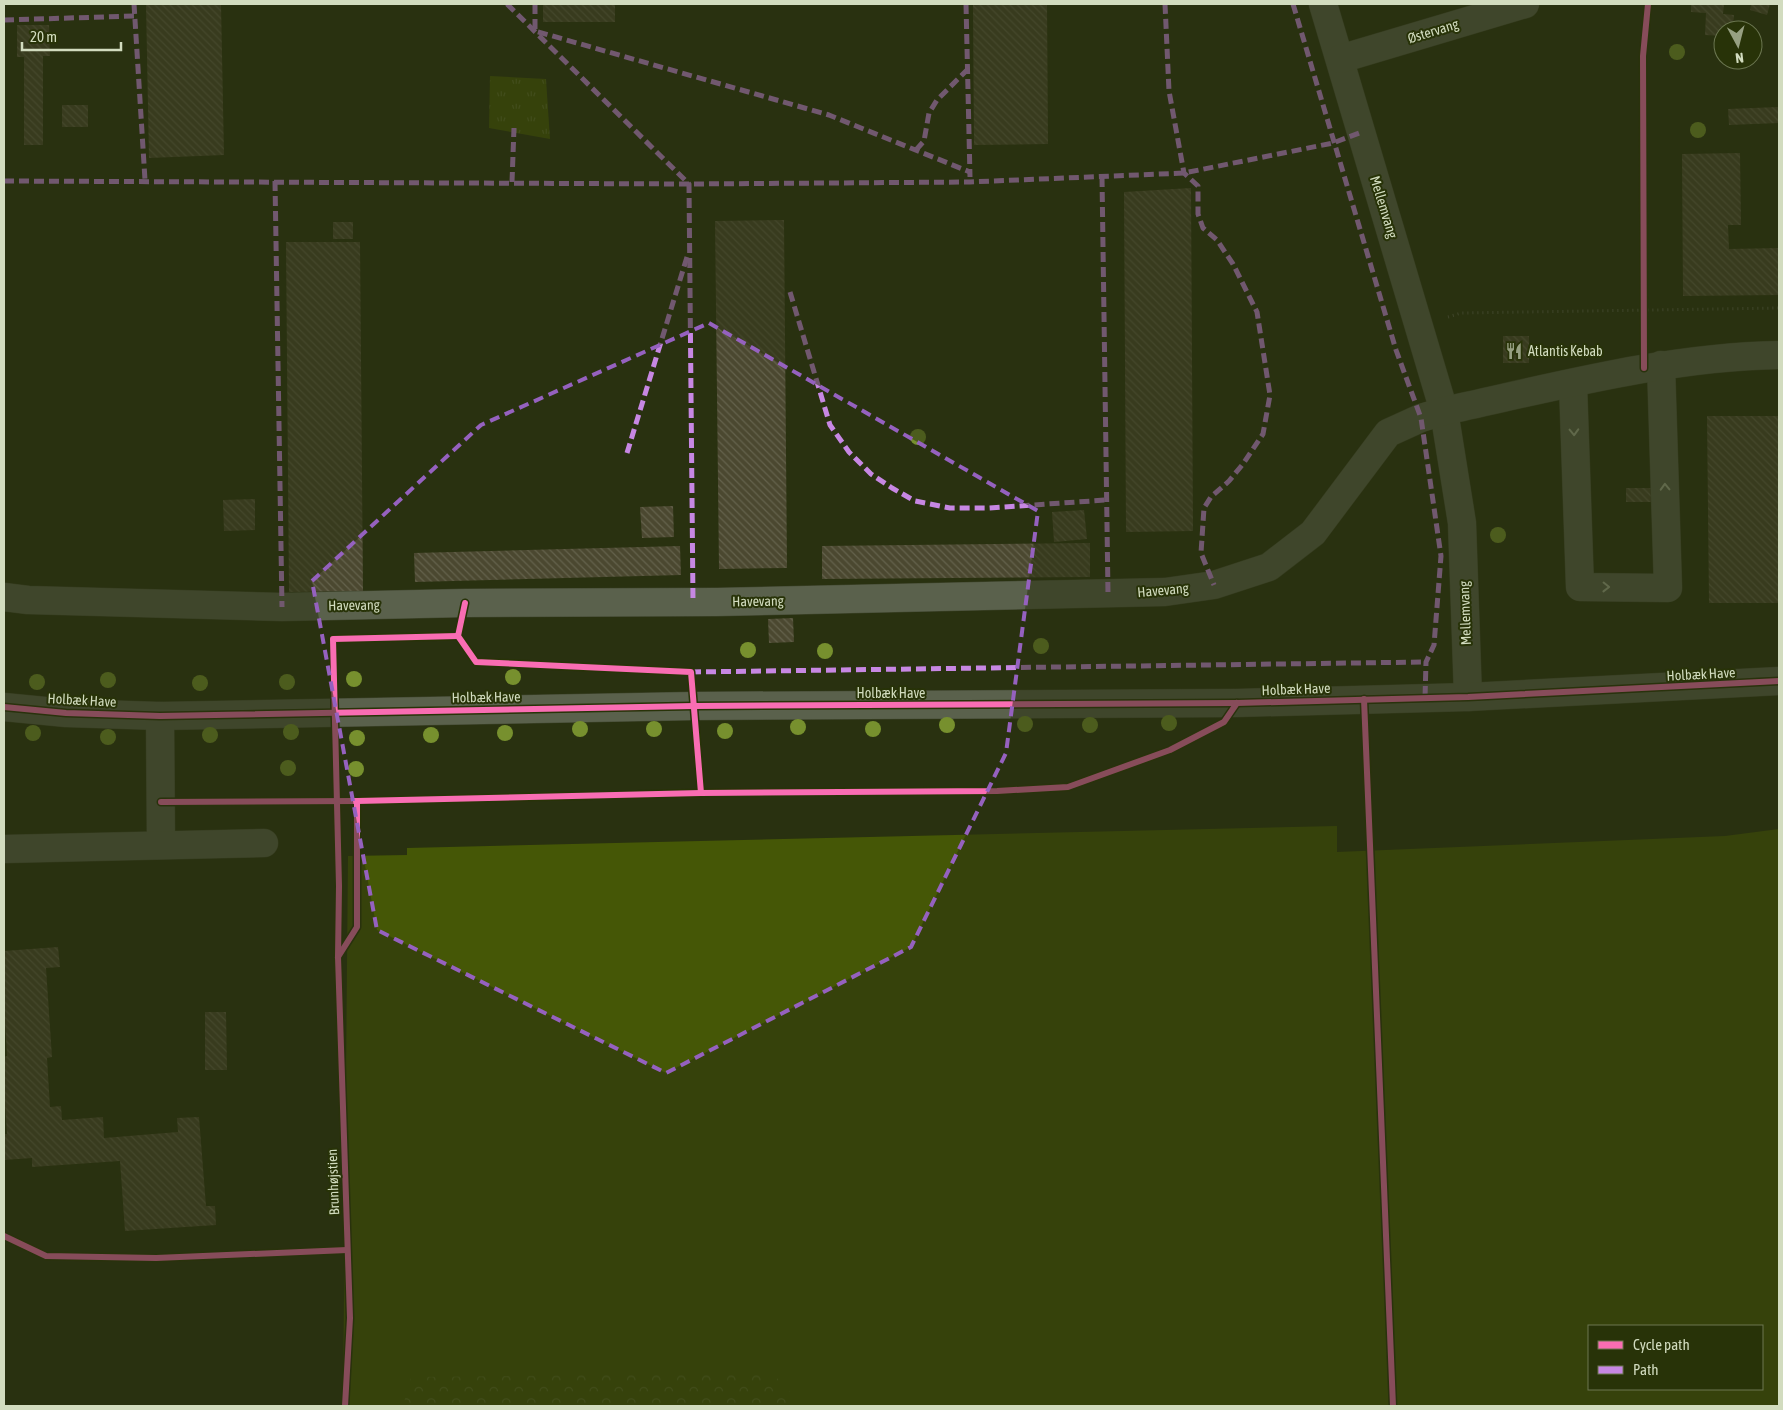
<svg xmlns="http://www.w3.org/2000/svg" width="1783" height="1410" font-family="'Asap Condensed',sans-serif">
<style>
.grass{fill:#455706;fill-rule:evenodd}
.forest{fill:url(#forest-crowns)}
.park{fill:url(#park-tufts)}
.building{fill:url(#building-back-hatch)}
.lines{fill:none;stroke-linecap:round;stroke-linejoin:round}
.minor-casing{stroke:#424831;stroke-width:29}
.path{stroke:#595f4b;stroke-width:3;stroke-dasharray:1 4;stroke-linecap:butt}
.minor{stroke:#5a614c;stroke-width:28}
.quiet{stroke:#c787e3;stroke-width:5;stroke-dasharray:10 5;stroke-linecap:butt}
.cycleway-casing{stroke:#283308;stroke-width:9}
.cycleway{stroke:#f96db3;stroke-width:6}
.tree{fill:#77902e}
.oneway{stroke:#a2ab91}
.marked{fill:none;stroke:#9561bf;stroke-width:4;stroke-dasharray:10 6;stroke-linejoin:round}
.labels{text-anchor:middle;stroke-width:4;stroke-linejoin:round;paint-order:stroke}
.street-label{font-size:14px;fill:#d2dcbf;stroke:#283308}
.poi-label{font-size:14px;fill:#d2dcbf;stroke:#283308;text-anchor:start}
</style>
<defs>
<pattern id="forest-crowns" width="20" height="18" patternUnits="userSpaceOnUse" patternTransform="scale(1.25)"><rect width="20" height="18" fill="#455706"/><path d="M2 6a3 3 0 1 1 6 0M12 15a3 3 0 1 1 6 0" fill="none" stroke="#5f6f28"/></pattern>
<pattern id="park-tufts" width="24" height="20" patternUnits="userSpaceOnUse" patternTransform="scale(1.25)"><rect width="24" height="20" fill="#455706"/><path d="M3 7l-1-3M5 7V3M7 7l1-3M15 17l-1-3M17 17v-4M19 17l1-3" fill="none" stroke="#5f6f28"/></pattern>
<pattern id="building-back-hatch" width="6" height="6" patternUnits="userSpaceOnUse" patternTransform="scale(1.25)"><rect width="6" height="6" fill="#4b4830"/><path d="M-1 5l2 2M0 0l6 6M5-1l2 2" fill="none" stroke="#64624c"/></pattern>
</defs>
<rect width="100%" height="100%" fill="#293110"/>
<path class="grass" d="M 1337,826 L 1337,852 L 1725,836 L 1779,829 L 1779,1406 L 343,1406 L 348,856 L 407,855 L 407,848 ZM 1589,1326 L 1762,1326 L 1762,1389 L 1589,1389 Z"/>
<path class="forest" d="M 772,1373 L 804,1406 L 403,1406 L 411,1377 Z"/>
<path class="park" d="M 490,76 L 546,79 L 550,139 L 489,128 Z"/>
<g class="building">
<path d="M 146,4 L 221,4 L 224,155 L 149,158 Z"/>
<rect x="543" y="4" width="72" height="18"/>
<path d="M 973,4 L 1047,4 L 1048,144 L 974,145 Z"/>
<path d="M 1691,4 L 1724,4 L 1723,14 L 1734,15 L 1733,26 L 1745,27 L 1744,30 L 1723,30 L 1723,36 L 1705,35 L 1706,13 L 1691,12 Z"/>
<path d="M 1751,4 L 1770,4 L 1767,15 L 1750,10 Z"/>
<path d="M 17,25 L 49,25 L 50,56 L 43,56 L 43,145 L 24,145 L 24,57 L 17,57 Z"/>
<rect x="62" y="105" width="26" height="22"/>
<path d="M 1778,107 L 1779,123 L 1729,125 L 1728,109 Z"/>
<path d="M 1740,153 L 1741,225 L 1728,225 L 1729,249 L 1779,248 L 1779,295 L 1683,296 L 1682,154 Z"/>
<path d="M 1191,188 L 1193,531 L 1126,532 L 1124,192 Z"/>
<path d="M 784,220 L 787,568 L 719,569 L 715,221 Z"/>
<rect x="333" y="222" width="20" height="17"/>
<path d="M 286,242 L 360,242 L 363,591 L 289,592 Z"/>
<rect x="1503" y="336" width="26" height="27"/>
<path d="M 1707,416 L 1779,416 L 1779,603 L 1709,603 Z"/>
<rect x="1626" y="488" width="25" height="14"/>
<path d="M 255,499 L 255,530 L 224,531 L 223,500 Z"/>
<path d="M 673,506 L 674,537 L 642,538 L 640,507 Z"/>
<path d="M 1084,510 L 1087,539 L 1054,542 L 1052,512 Z"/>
<path d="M 1090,543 L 1090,577 L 822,579 L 822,546 Z"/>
<path d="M 680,546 L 681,575 L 415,582 L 414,553 Z"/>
<path d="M 793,618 L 794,642 L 769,643 L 768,619 Z"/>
<path d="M 58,947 L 60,967 L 46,968 L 52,1057 L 47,1058 L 50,1107 L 61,1106 L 62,1120 L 103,1117 L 104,1138 L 178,1132 L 177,1118 L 199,1117 L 206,1206 L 215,1206 L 216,1225 L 125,1231 L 120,1161 L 32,1167 L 32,1158 L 4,1160 L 4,1134 L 7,1134 L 4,1090 L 4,1057 L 7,1056 L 4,1007 L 4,951 Z"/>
<path d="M 205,1012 L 226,1012 L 227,1070 L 205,1070 Z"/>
</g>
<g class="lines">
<g class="minor-casing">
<g id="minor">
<path d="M 1323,4 L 1444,411 L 1462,523 L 1468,697"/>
<path d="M 1340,59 L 1525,4"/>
<path d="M 1573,384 L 1580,587 L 1668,588 L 1661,365"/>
<path d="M 4,597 L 28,600 L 282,607 L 465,603 L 717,602 L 1165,592 L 1214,585 L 1269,567 L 1313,533 L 1388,433 L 1421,418 L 1444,411 C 1555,387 1666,357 1779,355"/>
<path d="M 4,707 L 66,713 L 160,716 L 694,706 L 1237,703 L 1468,697 L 1779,681"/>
<path d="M 160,716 L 161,845"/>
<path d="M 4,849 L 264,843"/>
</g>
</g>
<path class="path" d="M 1448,317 L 1461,313 L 1779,308"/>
<use href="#minor" class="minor"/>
<g class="quiet">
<path d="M 134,4 L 145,180"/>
<path d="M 507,4 L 689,184 L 693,602"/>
<path d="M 535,4 L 535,31 L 829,115 L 970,172"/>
<path d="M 966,4 L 970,177"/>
<path d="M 1165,4 L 1169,91 L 1184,173 L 1198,186 L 1198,214 L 1203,228 L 1217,240 L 1233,264 L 1257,312 L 1270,395 L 1263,434 L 1243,464 L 1229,481 L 1211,497 L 1204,508 L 1201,553 L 1214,585"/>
<path d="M 1293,4 L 1396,350 L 1421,418 L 1441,556 L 1434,645 L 1426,662 L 1425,698"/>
<path d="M 4,20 L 135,16"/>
<path d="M 916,150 L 924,141 L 929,113 L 937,100 L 968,69"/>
<path d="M 1102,177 L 1108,594"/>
<path d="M 4,181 L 689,184 L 970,182 L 1184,173 L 1333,143 L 1362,132"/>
<path d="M 275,181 L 282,607"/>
<path d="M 512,182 L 514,128"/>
<path d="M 790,292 L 830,425 L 849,452 L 871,474 L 892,488 L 915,501 L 950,508 L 989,508 L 1106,500"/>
<path d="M 627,453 L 687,257"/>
<path d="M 691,672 L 1426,662"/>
</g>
<g class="cycleway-casing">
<g id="cycleway">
<path d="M 1644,368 L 1643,56 L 1648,4"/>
<path d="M 465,603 L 458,636 L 476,662 L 691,672 L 701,793"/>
<path d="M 1364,699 L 1393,1406"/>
<path d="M 4,707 L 66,713 L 160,716 L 694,706 L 1237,703 L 1468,697 L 1779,681"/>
<path d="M 161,802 L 357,801 L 701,793 L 997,791 L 1068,787 L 1170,750 L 1224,722 L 1237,703"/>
<path d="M 338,957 L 357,927 L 357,801"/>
<path d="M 4,1236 L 46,1256 L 156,1258 L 347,1250"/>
<path d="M 345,1406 L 350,1318 L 338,957 L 339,886 L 333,639 L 458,636"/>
</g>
</g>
<use href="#cycleway" class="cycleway"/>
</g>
<g class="tree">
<circle cx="1677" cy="52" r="8"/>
<circle cx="1698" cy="130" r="8"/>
<circle cx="918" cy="437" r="8"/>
<circle cx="1498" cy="535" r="8"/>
<circle cx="1041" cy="646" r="8"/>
<circle cx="748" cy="650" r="8"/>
<circle cx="825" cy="651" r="8"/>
<circle cx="513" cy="677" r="8"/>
<circle cx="354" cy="679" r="8"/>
<circle cx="108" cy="680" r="8"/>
<circle cx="37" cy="682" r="8"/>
<circle cx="287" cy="682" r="8"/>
<circle cx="200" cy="683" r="8"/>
<circle cx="1169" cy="723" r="8"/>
<circle cx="1025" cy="724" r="8"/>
<circle cx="947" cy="725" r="8"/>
<circle cx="1090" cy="725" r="8"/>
<circle cx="798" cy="727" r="8"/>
<circle cx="580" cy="729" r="8"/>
<circle cx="654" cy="729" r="8"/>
<circle cx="873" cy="729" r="8"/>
<circle cx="725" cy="731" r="8"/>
<circle cx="291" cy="732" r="8"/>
<circle cx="33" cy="733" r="8"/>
<circle cx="505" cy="733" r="8"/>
<circle cx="210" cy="735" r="8"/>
<circle cx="431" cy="735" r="8"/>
<circle cx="108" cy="737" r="8"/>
<circle cx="357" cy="738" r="8"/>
<circle cx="288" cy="768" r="8"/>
<circle cx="356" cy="769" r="8"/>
</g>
<defs><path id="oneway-chevron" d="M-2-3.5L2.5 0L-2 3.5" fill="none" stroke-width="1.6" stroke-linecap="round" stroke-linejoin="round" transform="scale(1.25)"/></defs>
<g class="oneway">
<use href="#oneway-chevron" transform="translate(1574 432) rotate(88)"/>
<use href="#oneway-chevron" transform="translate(1665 487) rotate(-92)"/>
<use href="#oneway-chevron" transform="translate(1606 587) rotate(1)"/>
</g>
<path d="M0 0H1783V1410H0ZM 709,323 L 1038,511 L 1006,753 L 911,947 L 666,1073 L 377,930 L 312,581 L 481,425 Z" fill="#293110" fill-opacity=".55" fill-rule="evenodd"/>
<path class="marked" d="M 709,323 L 1038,511 L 1006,753 L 911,947 L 666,1073 L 377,930 L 312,581 L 481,425 Z"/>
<defs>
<g id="restaurant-bare" transform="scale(1.35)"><path d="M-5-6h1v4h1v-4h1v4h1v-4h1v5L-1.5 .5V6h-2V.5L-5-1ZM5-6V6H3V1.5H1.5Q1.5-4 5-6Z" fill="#97a082" stroke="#283308" stroke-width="2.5" paint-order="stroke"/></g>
</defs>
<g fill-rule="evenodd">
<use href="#restaurant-bare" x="1514" y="351"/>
</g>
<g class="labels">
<g class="street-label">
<text transform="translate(1433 31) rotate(-17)" y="5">Østervang</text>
<text transform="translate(1384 207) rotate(73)" y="5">Mellemvang</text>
<text transform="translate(1163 590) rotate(-5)" y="5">Havevang</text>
<text transform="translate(758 601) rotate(-1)" y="5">Havevang</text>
<text transform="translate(354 605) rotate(-1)" y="5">Havevang</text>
<text transform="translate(1465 613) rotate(-92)" y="5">Mellemvang</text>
<text transform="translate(1701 674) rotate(-3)" y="5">Holbæk Have</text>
<text transform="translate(1296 689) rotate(-2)" y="5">Holbæk Have</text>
<text x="891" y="698">Holbæk Have</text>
<text transform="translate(486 697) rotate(-1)" y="5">Holbæk Have</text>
<text transform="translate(82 700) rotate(3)" y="5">Holbæk Have</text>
<text transform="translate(333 1182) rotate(-92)" y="5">Brunhøjstien</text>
</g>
<g class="poi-label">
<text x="1528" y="356">Atlantis Kebab</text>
</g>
</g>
<rect width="1783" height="1410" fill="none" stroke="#d2dcbf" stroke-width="10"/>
<rect x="1588" y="1325" width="175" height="65" fill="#283308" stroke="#6c7751"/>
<rect x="1598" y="1341" width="25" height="8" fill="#f96db3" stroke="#6c7751"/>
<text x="1633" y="1350" font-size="15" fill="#d2dcbf">Cycle path</text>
<rect x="1598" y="1366" width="25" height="8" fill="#c787e3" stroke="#6c7751"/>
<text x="1633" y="1375" font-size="15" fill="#d2dcbf">Path</text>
<g transform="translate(1738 45) rotate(173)"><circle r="24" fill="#283308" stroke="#6c7751"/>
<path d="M0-4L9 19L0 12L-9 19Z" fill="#97a082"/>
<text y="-8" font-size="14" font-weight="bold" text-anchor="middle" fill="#d2dcbf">N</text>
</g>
<path d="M22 42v8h99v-8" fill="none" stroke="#d2dcbf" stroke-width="2.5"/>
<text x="30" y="42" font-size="15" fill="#d2dcbf" stroke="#283308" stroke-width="4" paint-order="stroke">20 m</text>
</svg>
